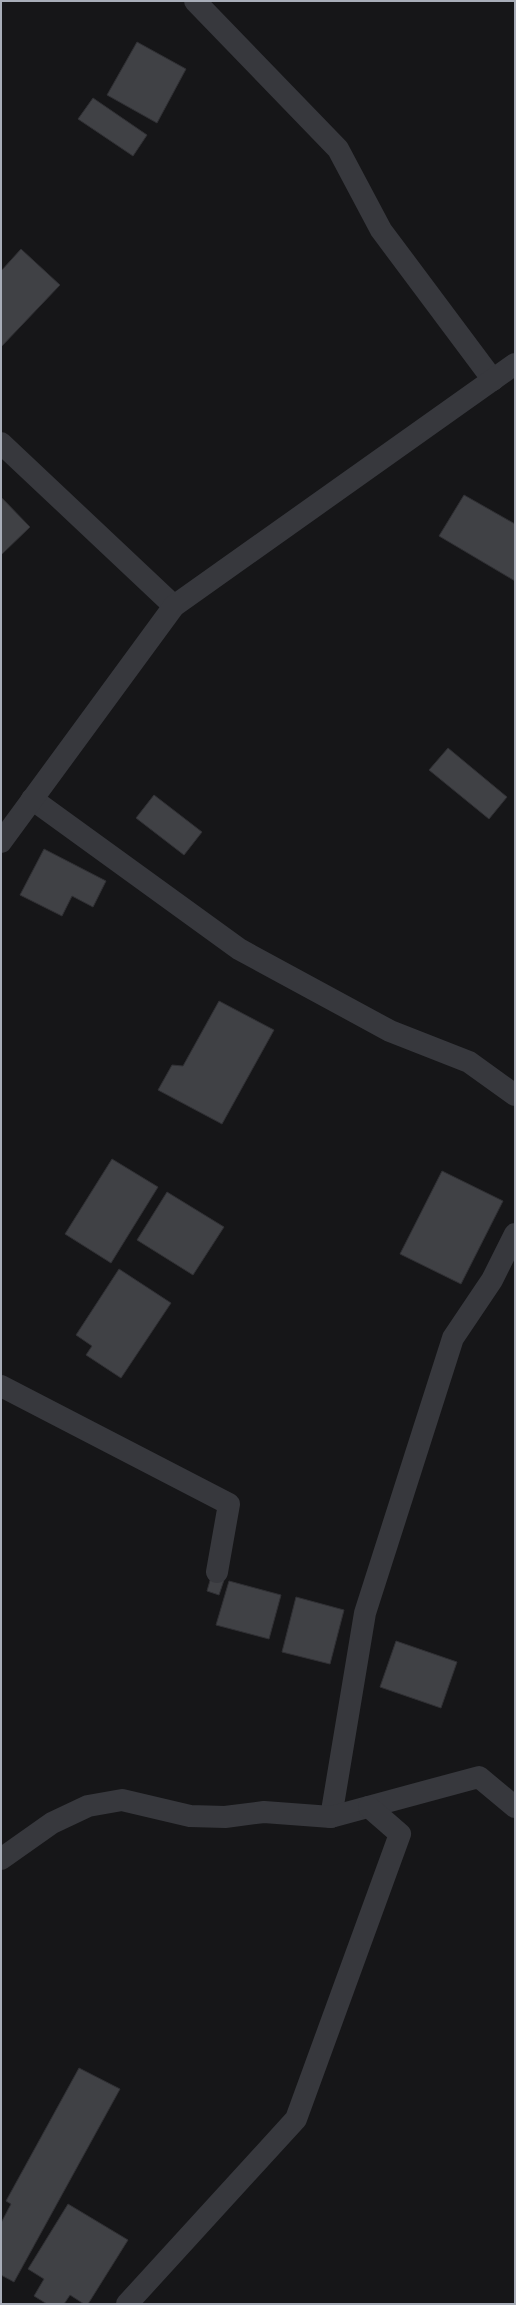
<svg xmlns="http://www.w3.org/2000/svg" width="516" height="2305" font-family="Commissioner,sans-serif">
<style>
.building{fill:#404145;stroke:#303034}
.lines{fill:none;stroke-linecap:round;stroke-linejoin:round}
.minor{stroke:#37383d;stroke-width:22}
.tertiary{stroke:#37383d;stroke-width:22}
</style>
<rect width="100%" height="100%" fill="#161618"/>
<g class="building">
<path d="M 137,42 L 186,69 L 157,123 L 107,95 Z"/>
<path d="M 93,98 L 147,135 L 133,156 L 78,119 Z"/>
<path d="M 21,249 L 60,285 L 1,347 L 1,271 Z"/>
<path d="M 464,495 L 515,524 L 515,581 L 439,536 Z"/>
<path d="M 1,497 L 30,527 L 1,555 Z"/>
<path d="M 448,748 L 507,797 L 489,819 L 429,770 Z"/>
<path d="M 154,795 L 202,832 L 184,855 L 136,818 Z"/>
<path d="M 44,849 L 106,881 L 93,907 L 72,896 L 62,916 L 20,895 Z"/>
<path d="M 219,1001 L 274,1030 L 222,1124 L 158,1090 L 172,1065 L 183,1066 Z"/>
<path d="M 112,1159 L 158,1187 L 111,1263 L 65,1234 Z"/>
<path d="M 442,1171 L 503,1201 L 461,1284 L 400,1254 Z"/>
<path d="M 167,1192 L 224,1227 L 193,1275 L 137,1240 Z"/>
<path d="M 119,1269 L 171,1303 L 121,1378 L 86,1355 L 92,1346 L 76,1335 Z"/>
<path d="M 211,1577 L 224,1580 L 219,1595 L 207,1591 Z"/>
<path d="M 229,1581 L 281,1595 L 269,1639 L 216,1625 Z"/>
<path d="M 296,1597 L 344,1610 L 330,1664 L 282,1652 Z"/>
<path d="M 396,1641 L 457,1662 L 441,1708 L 380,1687 Z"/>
<path d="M 79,2068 L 120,2089 L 14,2282 L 1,2275 L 1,2223 L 11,2204 L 6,2201 Z"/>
<path d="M 68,2204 L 128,2240 L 88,2304 L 84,2304 L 70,2295 L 64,2304 L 47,2304 L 34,2296 L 44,2279 L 28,2269 Z"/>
</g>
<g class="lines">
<g class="minor">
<path d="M 195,1 L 338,149 L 381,230 L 493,380"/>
<path d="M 1,443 L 174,606"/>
<path d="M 32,799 L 239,949 L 390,1031 L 469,1062 L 515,1095"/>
<path d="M 1,1386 L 229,1504 L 217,1572"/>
<path d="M 331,1817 L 365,1613 L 453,1338 L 492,1280 L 515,1234"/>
<path d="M 1,1859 L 52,1823 L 88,1806 L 122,1800 L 190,1816 L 225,1817 L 264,1812 L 331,1817 L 479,1777 L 515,1807"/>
<path d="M 127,2304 L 296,2119 L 400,1834 L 369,1807"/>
</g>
<path class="tertiary" d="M 1,842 L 174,606 L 515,364"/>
</g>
<rect width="516" height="2305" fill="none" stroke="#a8adb8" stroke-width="4"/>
</svg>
